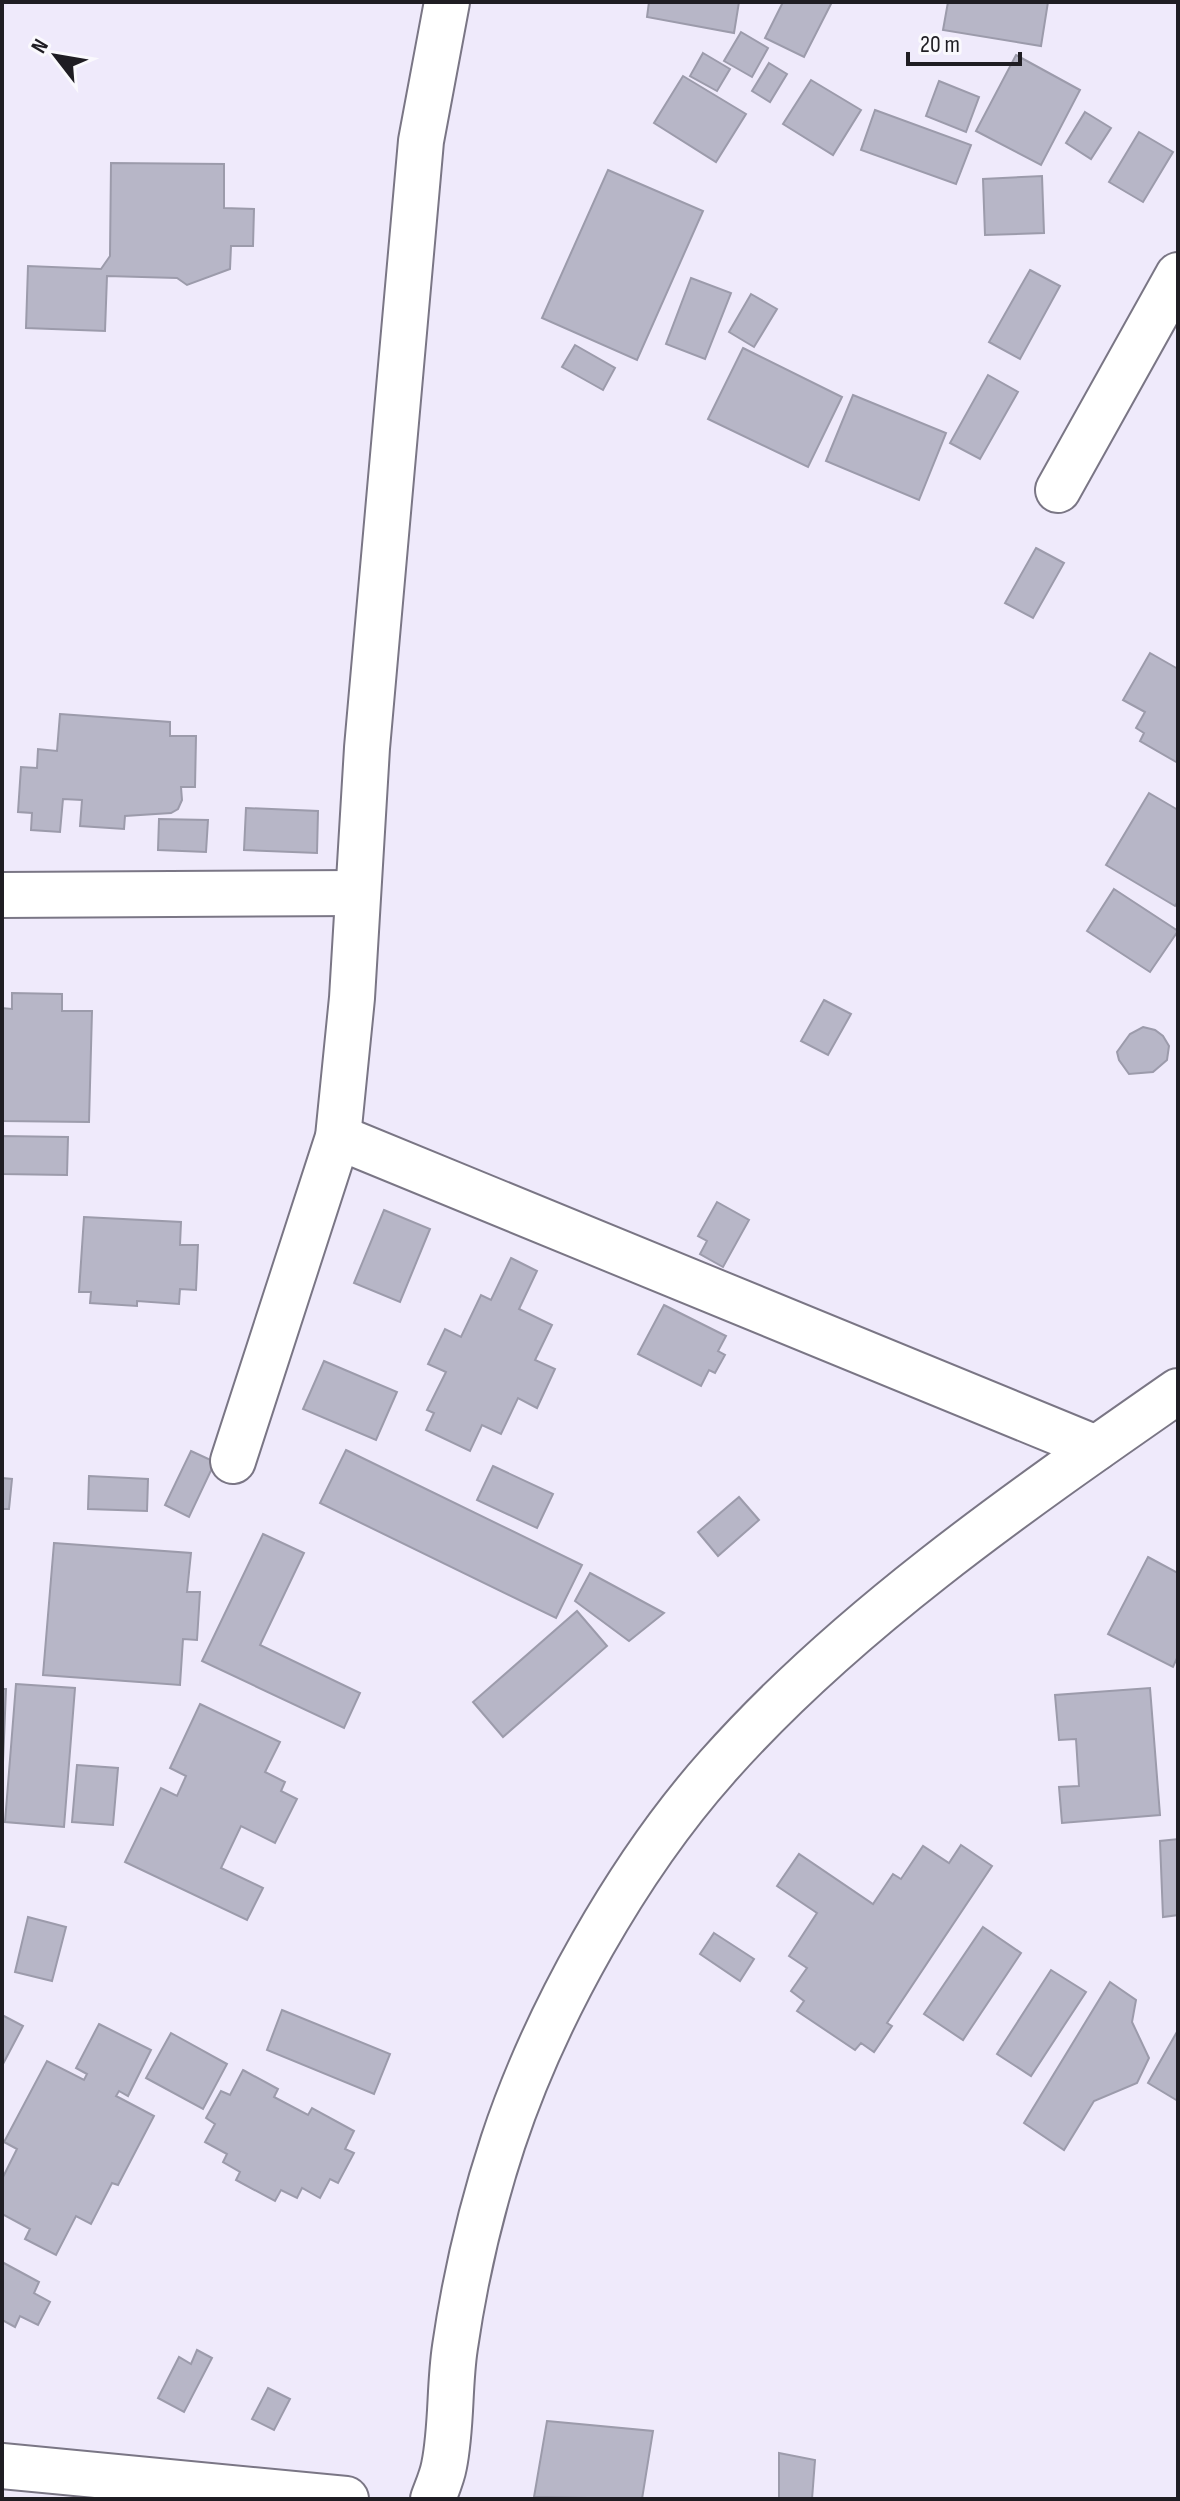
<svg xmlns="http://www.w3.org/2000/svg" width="1180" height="2501" font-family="'Sofia Sans Condensed',sans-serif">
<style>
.building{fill:#b7b6c7;stroke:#9c9bab;stroke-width:2}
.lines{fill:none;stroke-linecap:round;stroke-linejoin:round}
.minor-casing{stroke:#7a7685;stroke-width:48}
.secondary-casing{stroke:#7a7685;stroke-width:48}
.minor{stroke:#fff;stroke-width:44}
.secondary{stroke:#fff;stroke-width:44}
</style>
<rect width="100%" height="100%" fill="#efeafb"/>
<g class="building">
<path d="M 649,2 L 739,2 L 734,33 L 647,17 Z"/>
<path d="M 783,2 L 832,2 L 804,57 L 765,38 Z"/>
<path d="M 948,2 L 1048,2 L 1041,46 L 943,30 Z"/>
<path d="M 741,32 L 768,48 L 752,77 L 724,61 Z"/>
<path d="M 703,53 L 730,69 L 717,91 L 690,76 Z"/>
<path d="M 1016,55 L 1080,90 L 1041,165 L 976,131 Z"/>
<path d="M 769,63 L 787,74 L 770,102 L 752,91 Z"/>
<path d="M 683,76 L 746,114 L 716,162 L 654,123 Z"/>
<path d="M 811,80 L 861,110 L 833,155 L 783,124 Z"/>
<path d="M 939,81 L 979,97 L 966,132 L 926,116 Z"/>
<path d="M 875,110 L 971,145 L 956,184 L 861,150 Z"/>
<path d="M 1085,112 L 1111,128 L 1091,159 L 1066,143 Z"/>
<path d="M 1139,132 L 1173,152 L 1143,202 L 1109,182 Z"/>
<path d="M 111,163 L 224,164 L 224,208 L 254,209 L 253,246 L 231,246 L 230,269 L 187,285 L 177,278 L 107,276 L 105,331 L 26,328 L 28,266 L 101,269 L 110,256 Z"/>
<path d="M 608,170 L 703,211 L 637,360 L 542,318 Z"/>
<path d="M 1042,176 L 1044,233 L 985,235 L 983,179 Z"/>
<path d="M 1030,270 L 1060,286 L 1020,359 L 989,342 Z"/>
<path d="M 691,278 L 731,293 L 705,359 L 666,344 Z"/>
<path d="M 751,294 L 777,309 L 754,347 L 729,332 Z"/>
<path d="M 575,345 L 615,368 L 603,390 L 562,367 Z"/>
<path d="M 743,348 L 842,397 L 808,467 L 708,419 Z"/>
<path d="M 988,375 L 1018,392 L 980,459 L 950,443 Z"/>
<path d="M 853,395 L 946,433 L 919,500 L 826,461 Z"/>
<path d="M 1036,548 L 1064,563 L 1033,618 L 1005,603 Z"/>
<path d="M 1150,653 L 1178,669 L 1178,763 L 1140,741 L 1144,733 L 1136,728 L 1145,712 L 1123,700 Z"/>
<path d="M 60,714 L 170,722 L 170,736 L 196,736 L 195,787 L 181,787 L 182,800 L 178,809 L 171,813 L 125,816 L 124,829 L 80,826 L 82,800 L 63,799 L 60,832 L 31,830 L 32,813 L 18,812 L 21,767 L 37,768 L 38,749 L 57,751 Z"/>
<path d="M 1149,793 L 1178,810 L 1178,901 L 1175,906 L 1106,865 Z"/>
<path d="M 246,808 L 318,811 L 317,853 L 244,850 Z"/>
<path d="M 159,819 L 208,820 L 206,852 L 158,850 Z"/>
<path d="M 1114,889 L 1178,931 L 1150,972 L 1087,931 Z"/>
<path d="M 12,993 L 62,994 L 62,1011 L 92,1011 L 89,1122 L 2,1121 L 2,1008 L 12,1009 Z"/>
<path d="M 824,1000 L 851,1014 L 828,1055 L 801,1041 Z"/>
<path d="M 1143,1027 L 1155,1030 L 1163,1036 L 1169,1046 L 1167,1060 L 1153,1072 L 1129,1074 L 1119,1060 L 1117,1052 L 1130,1034 Z"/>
<path d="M 2,1136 L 68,1137 L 67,1175 L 2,1174 Z"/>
<path d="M 717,1202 L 749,1220 L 723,1267 L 700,1254 L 707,1241 L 698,1236 Z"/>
<path d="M 384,1210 L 430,1229 L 400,1302 L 354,1283 Z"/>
<path d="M 84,1217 L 181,1222 L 180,1245 L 198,1245 L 196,1290 L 180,1289 L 179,1304 L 137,1301 L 137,1306 L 90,1303 L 91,1292 L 79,1292 Z"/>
<path d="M 511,1258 L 537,1271 L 519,1309 L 552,1325 L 535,1360 L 555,1369 L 537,1408 L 518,1398 L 501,1434 L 482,1425 L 470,1451 L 426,1430 L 434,1413 L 427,1410 L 446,1372 L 428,1364 L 445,1329 L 461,1337 L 481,1295 L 491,1300 Z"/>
<path d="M 664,1305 L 726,1336 L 718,1351 L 725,1355 L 715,1373 L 709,1370 L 701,1386 L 638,1354 Z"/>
<path d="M 324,1361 L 397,1392 L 376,1440 L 303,1409 Z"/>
<path d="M 346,1450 L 582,1565 L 556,1618 L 320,1503 Z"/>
<path d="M 191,1451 L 215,1462 L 189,1517 L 165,1505 Z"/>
<path d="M 493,1466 L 553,1494 L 537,1528 L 477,1500 Z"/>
<path d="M 89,1476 L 148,1479 L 147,1511 L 88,1509 Z"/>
<path d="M 2,1478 L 12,1479 L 9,1509 L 2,1509 Z"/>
<path d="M 739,1497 L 759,1520 L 718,1556 L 698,1532 Z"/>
<path d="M 263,1534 L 304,1553 L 260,1645 L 360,1693 L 344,1728 L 202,1661 Z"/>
<path d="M 54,1543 L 191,1553 L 187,1592 L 200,1592 L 197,1640 L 183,1639 L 180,1685 L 43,1675 Z"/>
<path d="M 1148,1557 L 1178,1573 L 1178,1656 L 1173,1667 L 1108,1634 Z"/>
<path d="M 590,1573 L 664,1613 L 629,1641 L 575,1601 Z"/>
<path d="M 577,1611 L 607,1646 L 503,1737 L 473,1702 Z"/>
<path d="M 16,1684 L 75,1688 L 64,1827 L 5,1822 Z"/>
<path d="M 1150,1688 L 1160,1815 L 1062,1823 L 1059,1787 L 1079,1786 L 1076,1739 L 1059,1740 L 1055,1695 Z"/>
<path d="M 2,1689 L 6,1689 L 2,1787 Z"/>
<path d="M 200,1704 L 280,1742 L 265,1772 L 285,1782 L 281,1791 L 297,1799 L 275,1843 L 241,1826 L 221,1868 L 263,1888 L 247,1920 L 125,1862 L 161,1788 L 177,1796 L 186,1776 L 170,1768 Z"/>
<path d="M 77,1765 L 118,1768 L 113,1825 L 72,1822 Z"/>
<path d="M 1178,1839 L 1178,1915 L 1163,1917 L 1160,1841 Z"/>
<path d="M 961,1845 L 992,1866 L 887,2023 L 892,2026 L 874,2052 L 861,2043 L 855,2050 L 797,2011 L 804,2001 L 791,1991 L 807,1968 L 789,1956 L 817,1913 L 777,1886 L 799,1854 L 873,1904 L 893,1874 L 901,1879 L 923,1846 L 949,1863 Z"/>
<path d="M 28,1917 L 66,1927 L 52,1981 L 15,1972 Z"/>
<path d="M 983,1927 L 1021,1953 L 963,2040 L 924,2014 Z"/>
<path d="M 714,1933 L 754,1959 L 740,1981 L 700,1954 Z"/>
<path d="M 1051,1970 L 1086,1992 L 1031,2076 L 997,2054 Z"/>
<path d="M 1110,1982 L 1136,2000 L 1132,2022 L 1149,2058 L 1137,2083 L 1094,2101 L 1064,2150 L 1024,2123 Z"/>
<path d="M 282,2010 L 390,2054 L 374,2094 L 267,2050 Z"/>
<path d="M 2,2015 L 23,2026 L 3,2064 L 2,2064 Z"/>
<path d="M 99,2024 L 151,2050 L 128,2096 L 119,2091 L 116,2096 L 154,2116 L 118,2185 L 112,2183 L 91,2224 L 76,2216 L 56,2255 L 25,2239 L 30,2229 L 2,2214 L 2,2179 L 17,2149 L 4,2142 L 47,2061 L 84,2080 L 87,2074 L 76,2068 Z"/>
<path d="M 1178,2030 L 1178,2101 L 1148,2083 Z"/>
<path d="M 171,2033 L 227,2064 L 203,2109 L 146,2078 Z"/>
<path d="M 243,2070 L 278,2089 L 274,2097 L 308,2115 L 312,2108 L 354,2131 L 345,2149 L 354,2153 L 338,2183 L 330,2179 L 320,2198 L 302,2188 L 297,2198 L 281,2190 L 275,2201 L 236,2180 L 240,2172 L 223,2162 L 227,2154 L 205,2142 L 215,2124 L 206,2118 L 221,2091 L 230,2095 Z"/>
<path d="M 2,2262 L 39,2282 L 34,2293 L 50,2302 L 38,2325 L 20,2316 L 15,2327 L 2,2320 Z"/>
<path d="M 197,2350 L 212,2358 L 184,2412 L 158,2398 L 179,2357 L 191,2364 Z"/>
<path d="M 268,2388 L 290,2399 L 274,2430 L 252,2419 Z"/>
<path d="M 547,2421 L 653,2431 L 642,2499 L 534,2497 Z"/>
<path d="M 779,2453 L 815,2460 L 812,2499 L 779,2499 Z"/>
</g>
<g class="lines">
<g class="minor-casing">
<g id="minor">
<path d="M 1058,490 L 1178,275"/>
<path d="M 2,895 L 358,893"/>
<path d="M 338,1137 L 1096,1448"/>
<path d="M 233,1461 L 338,1137 L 352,998 L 367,748 L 421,141 L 447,2"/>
<path d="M 2,2466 L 346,2499"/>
</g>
</g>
<g class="secondary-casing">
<path id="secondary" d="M 433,2499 C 437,2488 442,2477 444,2466 C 452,2427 449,2386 455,2347 C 465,2278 481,2209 503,2142 C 545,2015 628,1867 717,1767 C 845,1622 1020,1501 1178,1391"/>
</g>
<use href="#minor" class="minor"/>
<use href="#secondary" class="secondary"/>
</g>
<rect width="1180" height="2501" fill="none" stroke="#1f1d23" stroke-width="8"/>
<g transform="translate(56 56) rotate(301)" stroke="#faf9fd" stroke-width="6" paint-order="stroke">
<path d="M0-6L14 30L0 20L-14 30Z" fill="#1f1d23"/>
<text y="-12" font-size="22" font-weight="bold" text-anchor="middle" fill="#1f1d23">N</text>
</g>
<path d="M908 52v12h112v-12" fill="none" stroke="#1f1d23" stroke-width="4"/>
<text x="920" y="52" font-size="24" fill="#1f1d23" stroke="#faf9fd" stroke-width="6" paint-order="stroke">20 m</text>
</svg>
